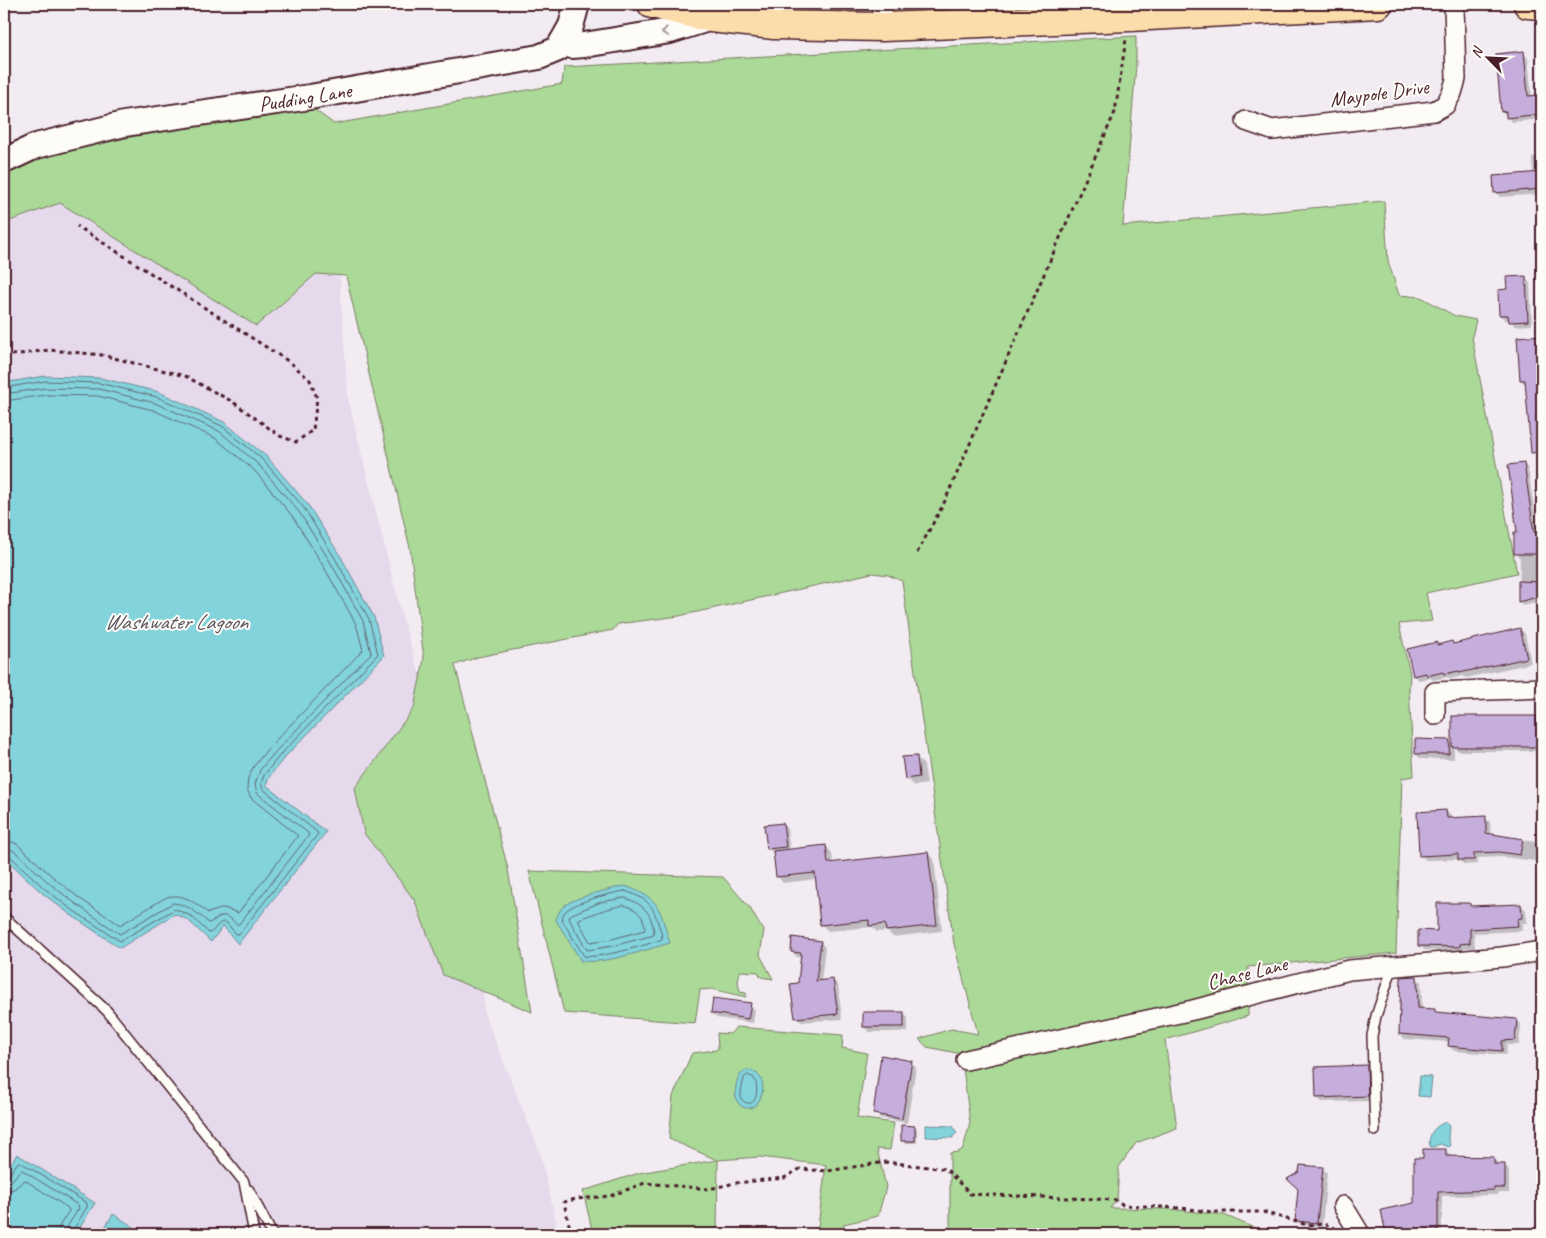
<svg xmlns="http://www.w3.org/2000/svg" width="1546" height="1238" font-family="Caveat,sans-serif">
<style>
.built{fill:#e5d9eb}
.green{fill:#abd998;stroke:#7a7c62}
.water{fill:#82d3dc;stroke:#6c8b95}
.shadow{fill:#0003}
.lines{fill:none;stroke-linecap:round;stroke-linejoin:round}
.shore{stroke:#606772;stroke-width:1}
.building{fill:#c6aedc;stroke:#4a1f2b}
.service-casing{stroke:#4a1f2b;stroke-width:12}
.minor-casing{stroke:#4a1f2b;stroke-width:22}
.tertiary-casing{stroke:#4a1f2b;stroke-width:28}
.primary-casing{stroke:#4a1f2b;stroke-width:31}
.path{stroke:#4a1f2b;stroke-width:3;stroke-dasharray:4 4;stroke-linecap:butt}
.service{stroke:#fdfcf7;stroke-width:9}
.minor{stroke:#fdfcf7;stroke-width:19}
.tertiary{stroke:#fdfcf7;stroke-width:24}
.primary{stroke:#fbddab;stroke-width:28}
.oneway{stroke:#ac999b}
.labels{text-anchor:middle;stroke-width:4;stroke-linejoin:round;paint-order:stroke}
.street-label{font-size:21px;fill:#4a1f2b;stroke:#fdfcf7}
.water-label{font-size:22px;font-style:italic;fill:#5b5560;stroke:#fdfcf7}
</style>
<rect width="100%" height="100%" fill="#f2ecf2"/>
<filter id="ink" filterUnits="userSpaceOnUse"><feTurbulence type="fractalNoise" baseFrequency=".02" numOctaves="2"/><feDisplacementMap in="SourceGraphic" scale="10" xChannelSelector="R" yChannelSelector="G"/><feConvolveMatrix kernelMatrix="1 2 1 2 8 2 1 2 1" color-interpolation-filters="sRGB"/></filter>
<g filter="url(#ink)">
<path class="built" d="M 329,125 L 348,399 L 404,624 L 419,672 L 434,685 L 481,931 L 484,1013 L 540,1153 L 559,1234 L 4,1234 L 4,193 Z"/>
<g class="green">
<path d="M 1136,36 L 1136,65 L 1123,226 L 1384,201 L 1388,261 L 1399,295 L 1421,297 L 1455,316 L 1476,320 L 1472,337 L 1517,573 L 1426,593 L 1432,621 L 1399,624 L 1410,674 L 1409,690 L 1414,776 L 1402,778 L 1396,953 L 1248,967 L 1248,989 L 962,1054 L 927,1047 L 919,1039 L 951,1029 L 978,1034 L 954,944 L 902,581 L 888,575 L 872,573 L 679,616 L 618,624 L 613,630 L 478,657 L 455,665 L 508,869 L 532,1012 L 443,975 L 415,901 L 364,833 L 355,788 L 414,708 L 424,659 L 410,548 L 346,276 L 316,274 L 256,326 L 60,203 L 4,223 L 4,175 L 42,157 L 131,137 L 312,108 L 334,124 L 562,84 L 564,67 Z"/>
<path d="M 529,871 L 723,877 L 750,908 L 759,924 L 764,930 L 760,955 L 773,979 L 761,977 L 758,972 L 740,971 L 738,982 L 740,992 L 746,993 L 746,997 L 711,989 L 700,990 L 695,1023 L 564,1013 Z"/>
<path d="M 1248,1002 L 1248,1016 L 1165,1040 L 1177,1128 L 1136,1143 L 1119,1167 L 1117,1200 L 1110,1208 L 1169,1209 L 1224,1215 L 1257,1229 L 1257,1234 L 950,1234 L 950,1153 L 958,1152 L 963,1149 L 970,1123 L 963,1068 Z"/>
<path d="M 736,1027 L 843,1035 L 842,1048 L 867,1053 L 857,1118 L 894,1123 L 890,1150 L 877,1149 L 886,1187 L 878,1216 L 844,1224 L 843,1234 L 817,1234 L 826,1165 L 760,1157 L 718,1160 L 717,1234 L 593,1234 L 583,1191 L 639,1173 L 717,1160 L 669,1139 L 673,1096 L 692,1053 L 716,1050 L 718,1048 L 717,1033 L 730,1034 Z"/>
</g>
<g class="water">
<path d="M 45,376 L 100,378 L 159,392 L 224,422 L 267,457 L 308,505 L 341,557 L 374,617 L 384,656 L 284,758 L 269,777 L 266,785 L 326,832 L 238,944 L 223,926 L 211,942 L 188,920 L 175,914 L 120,948 L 68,913 L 41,892 L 4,857 L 4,383 Z"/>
<path d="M 625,886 C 662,899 659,909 670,943 C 644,950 608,964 581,961 L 556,920 C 558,915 559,910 564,906 C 574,897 611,889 625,886 Z"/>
<path d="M 746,1070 C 777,1072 759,1121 740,1105 C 733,1100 735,1081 740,1075 C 741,1074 745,1071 746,1070 Z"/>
<path d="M 1420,1076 L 1432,1077 L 1430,1097 L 1418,1096 Z"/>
<path d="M 1446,1122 L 1449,1127 L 1448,1138 L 1450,1145 L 1448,1147 L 1440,1144 L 1433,1147 L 1430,1146 C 1427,1134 1436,1125 1446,1122 Z"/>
<path d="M 926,1125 L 953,1126 L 957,1133 L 953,1136 L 953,1138 L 926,1137 Z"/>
<path d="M 17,1154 L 95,1203 L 76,1234 L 4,1234 L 4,1175 Z"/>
<path d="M 113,1214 L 145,1234 L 101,1234 Z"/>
</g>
<g class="shadow">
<path d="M 1523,53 L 1528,58 L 1532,97 L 1538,97 L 1542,100 L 1542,119 L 1512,122 L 1502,111 Z"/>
<path d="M 1542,156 L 1542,194 L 1500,197 L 1495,192 L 1533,174 L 1532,157 Z"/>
<path d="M 1525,278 L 1530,283 L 1532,325 L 1515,326 L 1510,320 L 1505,320 L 1500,315 L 1508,290 Z"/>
<path d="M 1542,336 L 1542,454 L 1536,454 L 1531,449 L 1526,385 L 1521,380 L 1518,338 Z"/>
<path d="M 1524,464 L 1528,469 L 1538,534 L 1542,534 L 1542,601 L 1523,606 L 1519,601 L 1520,558 L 1516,554 Z"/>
<path d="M 1520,629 L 1525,634 L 1531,663 L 1466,678 L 1463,676 L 1450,679 L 1448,677 L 1433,680 L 1431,678 L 1419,680 L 1414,676 L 1436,644 L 1438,646 L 1452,643 L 1454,645 Z"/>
<path d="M 1536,717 L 1541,722 L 1541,751 L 1458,751 L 1454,747 L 1454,759 L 1421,759 L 1416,754 L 1449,741 L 1453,745 Z"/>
<path d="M 916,757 L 924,765 L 927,784 L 914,786 L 906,778 Z"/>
<path d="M 1446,811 L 1451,816 L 1451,819 L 1485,818 L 1490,822 L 1491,835 L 1542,843 L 1542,862 L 1504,857 L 1478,858 L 1478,864 L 1464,865 L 1459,859 L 1426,860 L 1421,855 Z"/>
<path d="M 782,824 L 787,829 L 790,850 L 826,846 L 832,853 L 833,864 L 928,853 L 934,859 L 942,931 L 893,937 L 887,931 L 877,932 L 872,927 L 828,931 L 822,925 L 817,879 L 783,883 L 777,876 L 775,853 L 768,849 Z"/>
<path d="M 1469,904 L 1472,907 L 1521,905 L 1526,910 L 1527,923 L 1522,923 L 1522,931 L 1474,933 L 1475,948 L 1464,948 L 1465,952 L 1424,950 L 1420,945 L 1439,932 Z"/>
<path d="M 820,942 L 825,947 L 821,981 L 833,980 L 838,985 L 842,1019 L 801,1022 L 796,1017 L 802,957 L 797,957 L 792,952 Z"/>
<path d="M 1416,977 L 1421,982 L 1422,1009 L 1435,1010 L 1438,1013 L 1516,1020 L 1521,1025 L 1519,1045 L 1507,1045 L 1506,1055 L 1454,1051 L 1449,1046 L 1450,1042 L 1405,1039 L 1400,1034 Z"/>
<path d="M 750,1005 L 755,1010 L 753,1023 L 717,1018 L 712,1013 Z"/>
<path d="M 903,1013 L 908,1018 L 908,1032 L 869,1032 L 864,1027 Z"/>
<path d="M 911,1062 L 916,1067 L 907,1123 L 880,1118 L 875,1113 Z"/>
<path d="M 1366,1066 L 1371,1071 L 1372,1101 L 1322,1102 L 1317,1097 Z"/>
<path d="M 1542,1111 L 1542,1234 L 1535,1234 L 1542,1172 L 1536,1167 Z"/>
<path d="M 915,1127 L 917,1129 L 917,1143 L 904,1143 L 902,1140 Z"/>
<path d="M 1445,1150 L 1450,1155 L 1450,1157 L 1493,1158 L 1498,1163 L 1498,1166 L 1504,1165 L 1509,1170 L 1509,1193 L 1498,1193 L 1498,1195 L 1442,1196 L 1442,1234 L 1387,1234 L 1383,1211 L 1416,1204 L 1424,1159 Z"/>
<path d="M 1322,1168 L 1327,1173 L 1322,1227 L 1301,1225 L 1296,1220 Z"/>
</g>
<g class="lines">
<g class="shore">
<path d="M 4,388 L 45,381 L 99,383 L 157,397 L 222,426 L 263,460 L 304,508 L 336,560 L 369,619 L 378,654 L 280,755 L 264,775 L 261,784 L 263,789 L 317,832 L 318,834 L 239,934 L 236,934 L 227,923 L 223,922 C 216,923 215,932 209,933 L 191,916 L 175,909 L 120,941 L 71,909 L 44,888 L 9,855 L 4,854"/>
<path d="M 4,394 L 46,388 L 99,389 L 155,403 L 219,431 L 259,465 L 299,512 L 331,563 L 363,621 L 371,653 L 276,751 L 260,770 L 255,784 L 257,793 L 308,833 L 309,835 L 239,924 L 236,924 C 224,910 221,917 209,923 C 198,914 188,904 173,903 L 120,934 C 90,914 61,895 35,870 C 26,862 16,848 4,848"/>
<path d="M 4,401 L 46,395 L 98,396 L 153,410 L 215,438 L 254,470 L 293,517 L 324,567 L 356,624 L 363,650 L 270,746 L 254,766 L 248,778 L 247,789 L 251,798 L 298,836 L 238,913 L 224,908 L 208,913 C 196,903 181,891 165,898 L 120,925 L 79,898 L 53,877 L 17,844 L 10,841 L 4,840"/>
<path d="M 625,891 C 645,898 652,902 658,923 C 660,928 662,934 662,939 C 648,945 598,959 584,956 L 562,920 C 563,916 563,912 567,910 C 577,901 612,893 625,891 Z"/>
<path d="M 625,898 C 644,904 653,914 654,935 L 613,946 L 587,950 L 570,921 L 569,917 L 572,914 L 601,902 Z"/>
<path d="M 624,905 C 637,909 645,916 645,930 L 612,939 L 590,942 L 579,922 L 579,919 L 604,910 Z"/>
<path d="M 748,1075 L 754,1078 C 760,1089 756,1113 741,1099 L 741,1091 L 744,1078 Z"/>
<path d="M 4,1177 L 9,1175 L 18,1162 L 20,1162 L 87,1203 L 87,1207 L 73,1230 L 72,1234"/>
<path d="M 4,1183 C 14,1183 15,1174 22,1170 L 78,1205 L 79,1208 L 67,1227 L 66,1234"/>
<path d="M 4,1191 L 14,1189 L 25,1180 L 68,1208 L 69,1211 L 60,1225 L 58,1234"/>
</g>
</g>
<g class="building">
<path d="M 1524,51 L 1528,96 L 1539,95 L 1541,114 L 1506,118 L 1506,111 L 1501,112 L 1496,54 Z"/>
<path d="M 1542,172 L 1542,189 L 1494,193 L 1493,176 Z"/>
<path d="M 1526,276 L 1528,321 L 1509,322 L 1508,315 L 1499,315 L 1498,290 L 1507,289 L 1506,277 Z"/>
<path d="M 1542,335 L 1542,452 L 1531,453 L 1525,380 L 1520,380 L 1517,337 Z"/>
<path d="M 1524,463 L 1534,532 L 1542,533 L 1542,554 L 1514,554 L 1514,532 L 1517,532 L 1508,465 Z"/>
<path d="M 1518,581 L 1542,582 L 1542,596 L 1518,602 Z"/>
<path d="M 1520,628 L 1527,658 L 1459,673 L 1459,671 L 1444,674 L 1443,672 L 1427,676 L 1426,673 L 1413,676 L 1407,649 L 1437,642 L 1437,645 L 1452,641 L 1453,644 Z"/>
<rect x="1452" y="716" width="85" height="31"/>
<path d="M 1415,739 L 1450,740 L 1449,754 L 1415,754 Z"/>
<path d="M 917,756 L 919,777 L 905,779 L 902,757 Z"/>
<path d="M 1446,810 L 1447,818 L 1486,816 L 1486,833 L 1523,839 L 1520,855 L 1499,852 L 1474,853 L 1474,860 L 1458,860 L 1458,854 L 1419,856 L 1417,812 Z"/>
<path d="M 783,823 L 786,847 L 767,849 L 764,825 Z"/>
<path d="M 826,845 L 828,863 L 928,852 L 937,925 L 886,931 L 885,924 L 869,926 L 869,920 L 820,925 L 815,873 L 776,877 L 773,851 Z"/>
<path d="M 1437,903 L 1470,903 L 1470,906 L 1521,904 L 1522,918 L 1517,919 L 1518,926 L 1470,929 L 1470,943 L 1460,944 L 1460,947 L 1418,946 L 1418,930 L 1437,931 Z"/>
<path d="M 792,937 L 821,941 L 816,981 L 833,979 L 838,1014 L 795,1018 L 790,984 L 798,983 L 801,953 L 791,952 Z"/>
<path d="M 1417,976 L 1418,1008 L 1435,1009 L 1435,1012 L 1517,1019 L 1515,1040 L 1502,1041 L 1502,1051 L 1448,1046 L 1449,1038 L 1399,1034 L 1401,977 Z"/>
<path d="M 713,998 L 751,1003 L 748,1019 L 711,1013 Z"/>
<rect x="863" y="1012" width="41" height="15"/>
<path d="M 881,1055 L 912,1061 L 902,1119 L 873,1114 Z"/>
<path d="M 1367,1065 L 1368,1096 L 1316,1098 L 1315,1067 Z"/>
<path d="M 901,1125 L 915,1126 L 915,1141 L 901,1141 Z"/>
<path d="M 1423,1149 L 1446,1149 L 1446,1156 L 1494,1157 L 1494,1164 L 1505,1164 L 1505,1188 L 1494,1188 L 1494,1190 L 1438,1192 L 1438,1230 L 1415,1231 L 1416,1234 L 1386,1234 L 1381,1210 L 1414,1203 L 1414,1158 L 1423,1158 Z"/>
<path d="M 1300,1165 L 1323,1167 L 1317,1223 L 1295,1221 L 1298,1189 L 1287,1179 L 1299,1172 Z"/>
</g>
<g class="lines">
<g class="service-casing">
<g id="service">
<path d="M 4,917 L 107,1011 L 244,1182 L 254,1234"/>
<path d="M 1375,1131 L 1372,1036 L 1376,1016 L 1393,966"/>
<path d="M 249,1190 L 272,1234"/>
</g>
</g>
<g class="minor-casing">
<g id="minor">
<path d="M 882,4 L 883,27"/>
<path d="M 1246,121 L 1272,130 L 1434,111 L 1445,105 L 1452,93 L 1456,79 L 1454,4"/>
<path d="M 1435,715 L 1435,692 L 1542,688"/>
<path d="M 966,1060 L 1193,1010 L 1349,970 L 1502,957 L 1542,951"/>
<path d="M 1343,1206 L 1360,1234"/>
</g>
</g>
<g class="tertiary-casing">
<g id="tertiary">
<path d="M 562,42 L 572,46 L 584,45 L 670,31 L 711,18"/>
<path id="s1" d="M 4,161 L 36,146 L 124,124 L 310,97 L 539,57 L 558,49 L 571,26 L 577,4"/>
</g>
</g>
<g class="primary-casing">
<g id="primary">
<path d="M 652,4 L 711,18 L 774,25 L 883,27 L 1130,17 L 1378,4"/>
<path d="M 1528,4 L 1542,5"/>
</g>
</g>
<g class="path">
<path d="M 4,356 L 50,350 L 102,355 L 185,376 L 233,402 L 280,436 L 296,442 L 313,430 L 317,398 L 310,380 L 291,363 L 77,226"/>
<path d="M 917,553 L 944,503 L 1115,112 L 1126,39"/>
<path d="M 571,1234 L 564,1202 L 576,1199 L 610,1196 L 645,1183 L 709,1189 L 735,1183 L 784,1178 L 800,1169 L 827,1171 L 886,1162 L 946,1169 L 970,1194 L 1117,1200 L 1123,1205 L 1180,1208 L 1214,1212 L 1263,1212 L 1307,1225 L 1324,1224 L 1335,1228"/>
</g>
<use href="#service" class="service"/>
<use href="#minor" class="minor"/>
<use href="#tertiary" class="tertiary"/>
<use href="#primary" class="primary"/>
</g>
<defs><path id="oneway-chevron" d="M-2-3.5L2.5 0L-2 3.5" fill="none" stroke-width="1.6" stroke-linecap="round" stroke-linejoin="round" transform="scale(1.25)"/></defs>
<use class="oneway" href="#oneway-chevron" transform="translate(665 32) rotate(169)"/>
</g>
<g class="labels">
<g class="street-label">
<text transform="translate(1379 93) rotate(-8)" y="7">Maypole Drive</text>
<text dy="7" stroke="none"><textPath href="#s1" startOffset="309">Pudding Lane</textPath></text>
<text transform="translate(1247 973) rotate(-14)" y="7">Chase Lane</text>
</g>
<g class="water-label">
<text x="176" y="629">Washwater Lagoon</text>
</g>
</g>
<rect width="1546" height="1238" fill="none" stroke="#fdfcf7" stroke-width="20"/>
<rect x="10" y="10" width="1526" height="1218" fill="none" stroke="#4a1f2b" stroke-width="2" filter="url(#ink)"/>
<g transform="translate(1488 58) rotate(294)" stroke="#fdfcf7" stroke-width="4" paint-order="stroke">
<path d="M0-4L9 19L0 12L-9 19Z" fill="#4a1f2b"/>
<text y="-8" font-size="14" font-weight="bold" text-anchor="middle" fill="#4a1f2b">N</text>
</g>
</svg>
